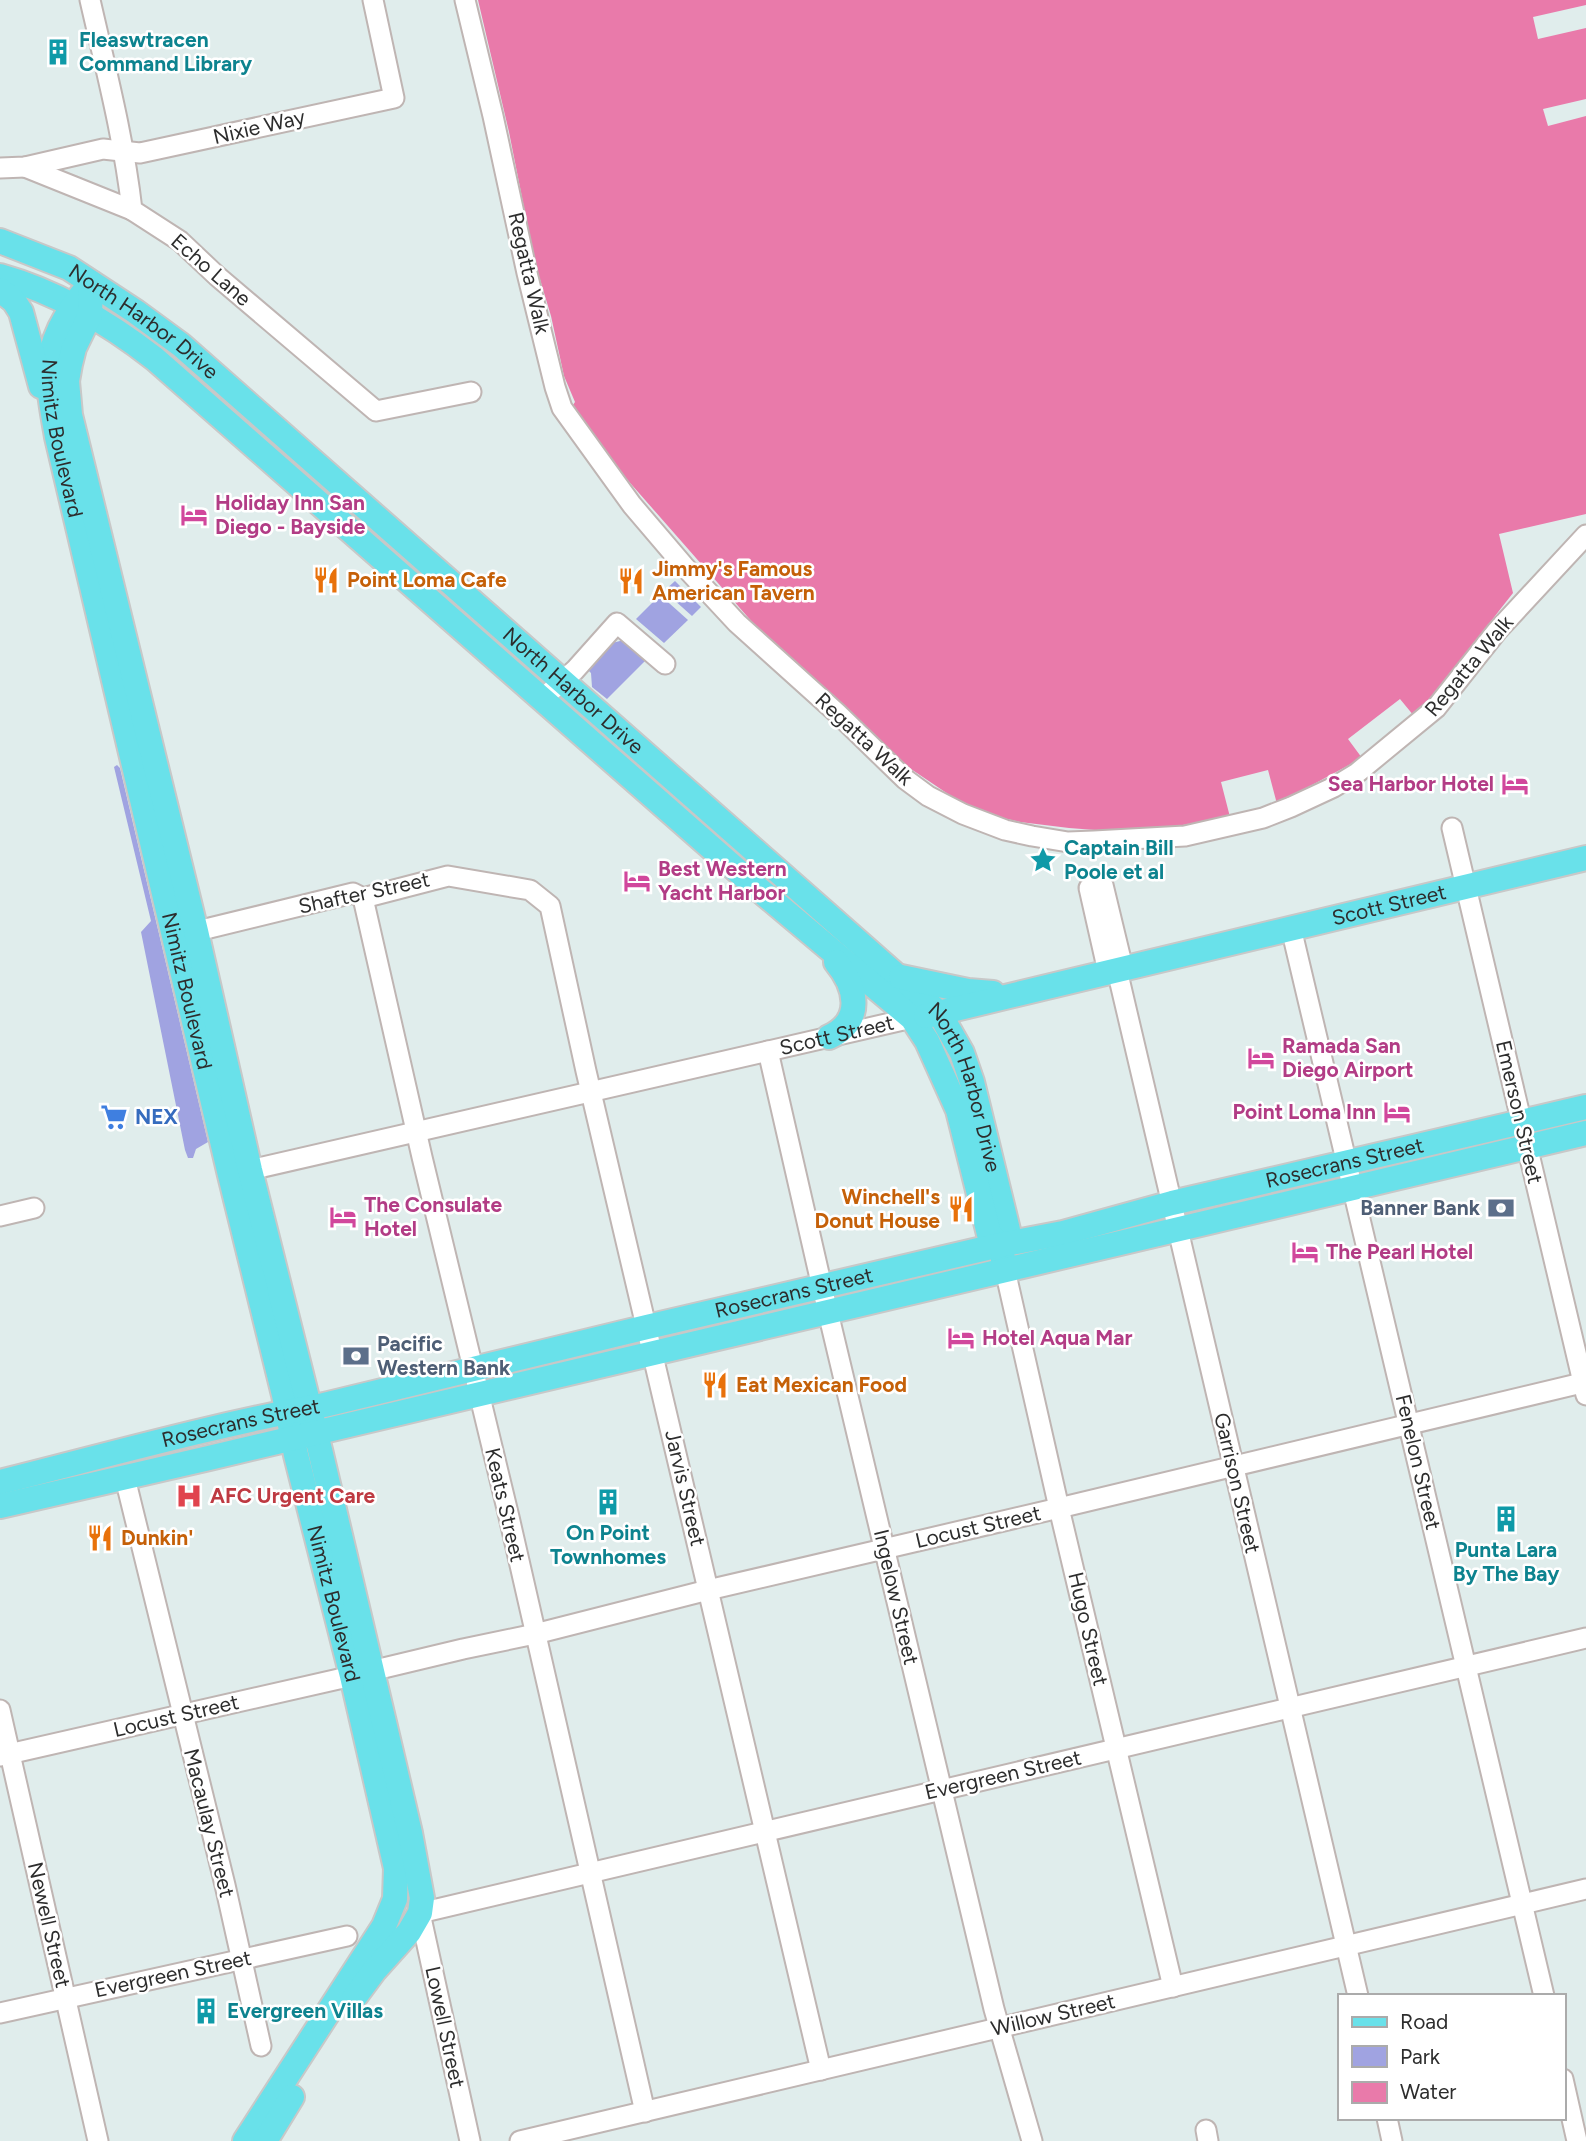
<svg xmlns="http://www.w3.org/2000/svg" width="1586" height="2141" font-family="Figtree,sans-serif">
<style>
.green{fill:#a0a3e1}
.water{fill:#e97aaa}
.pier{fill:#e0edec}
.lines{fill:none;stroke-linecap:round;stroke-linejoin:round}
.minor-casing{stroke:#bfb5b3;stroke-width:23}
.major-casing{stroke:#c8c8c8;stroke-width:28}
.minor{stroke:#fff;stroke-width:19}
.major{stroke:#69e1ea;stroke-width:24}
.labels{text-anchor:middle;stroke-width:5;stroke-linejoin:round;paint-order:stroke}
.culture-label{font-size:21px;font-weight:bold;fill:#0d838f;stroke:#fff;text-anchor:start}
.street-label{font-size:21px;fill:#2d2d2d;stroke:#fff}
.hotel-label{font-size:21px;font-weight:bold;fill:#b23c85;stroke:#fff;text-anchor:start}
.food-label{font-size:21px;font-weight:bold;fill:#c56008;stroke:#fff;text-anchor:start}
.shop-label{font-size:21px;font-weight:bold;fill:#366cbe;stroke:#fff;text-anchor:start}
.service-label{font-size:21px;font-weight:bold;fill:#4e5e75;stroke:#fff;text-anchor:end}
.health-label{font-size:21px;font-weight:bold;fill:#be3a42;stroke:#fff;text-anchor:start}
</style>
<rect width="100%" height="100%" fill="#e0edec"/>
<g class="green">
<path d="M 675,581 L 701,607 L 692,616 L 664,591 Z"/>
<path d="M 660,595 L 688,620 L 664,643 L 636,619 Z"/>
<path d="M 624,640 L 647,659 L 607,699 L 592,687 L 591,673 L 588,670 L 612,643 Z"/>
<path d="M 117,765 L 120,768 L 208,1142 L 196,1149 L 193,1158 L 188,1158 L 185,1150 L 141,932 L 151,921 L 114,767 Z"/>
</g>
<path class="water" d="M 478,0 L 1586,0 L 1586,514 L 1499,534 L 1513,593 C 1480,634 1451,678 1414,716 L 1400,699 L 1348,739 L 1362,758 L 1277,804 L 1268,770 L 1221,782 L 1230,817 L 1218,821 L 1121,832 L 1069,828 L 1020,822 L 990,815 L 951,796 L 908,767 L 768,640 L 617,468 L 571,408 L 575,402 L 564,376 L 551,316 L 535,263 L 509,132 Z"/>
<g class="pier">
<path d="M 1586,5 L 1586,28 L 1538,39 L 1533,17 Z"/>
<path d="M 1586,99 L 1586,116 L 1548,126 L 1543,109 Z"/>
</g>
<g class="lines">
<g class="minor-casing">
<g id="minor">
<path d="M 90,0 C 106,70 124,139 132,210 L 180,241 L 217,276 L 376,411 L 471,392"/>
<path d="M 465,0 L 493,116 L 527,273 L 555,387 L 562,408 L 632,505 L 684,566 L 737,623 L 837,713 L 905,779 L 928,796 L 963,814 L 1005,830 L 1032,836 L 1068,842 L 1094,841 L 1185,836 L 1263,818 L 1291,807 L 1334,787 L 1357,773 L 1436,708 L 1497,631 L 1586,535"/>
<path d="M 25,167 L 132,210"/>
<path d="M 0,168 L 25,167 L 103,149 L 140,153 L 394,98 L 373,0"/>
<path d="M 542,699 L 575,670 L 617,623 L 665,664"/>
<path d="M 1452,828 L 1586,1395"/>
<path d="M 1103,885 L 1123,968"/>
<path d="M 1089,888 L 1108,972"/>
<path d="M 363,898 L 422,1157 L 509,1517 L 645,2112"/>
<path d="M 1291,928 L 1544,1996"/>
<path d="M 185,934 L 353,893 L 363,898 L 448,876 L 530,890 L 550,906 L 586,1071 L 821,2070"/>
<path d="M 1117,970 L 1358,1996"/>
<path d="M 768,1051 L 822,1287 L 994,2009 L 1032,2141"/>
<path id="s1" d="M 250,1170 L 912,1018"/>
<path d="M 0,1216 L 34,1208"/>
<path d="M 1005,1270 L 1059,1508 L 1173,1987"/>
<path d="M 125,1478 L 225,1885 L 261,2046"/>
<path d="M 371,1671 L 463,1649 L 535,1634 L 708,1590 L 1059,1508 L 1586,1382"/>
<path d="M 0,1710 L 98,2141"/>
<path d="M 0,1756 L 352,1676"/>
<path d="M 0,2013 L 347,1936"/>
<path d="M 1563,2079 L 1577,2141"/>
<path d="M 1387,2118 L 1392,2141"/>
<path d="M 1206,2130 L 1208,2141"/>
<path d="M 470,2141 L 420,1913 L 1586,1638"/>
<path d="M 520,2141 L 1586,1889"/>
</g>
</g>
<g class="major-casing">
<g id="major">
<path id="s2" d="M 0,241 L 69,268 L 136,312 L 181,345 L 940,1014 L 962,1053 L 972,1082 L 1008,1230 L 1000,1245"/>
<path d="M 0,276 C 57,292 109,323 155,359 L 756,887 L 912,1018 L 927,1041 L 958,1110 L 989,1234 L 1000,1245 L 1003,1259"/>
<path id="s3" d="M 91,283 C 67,311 46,343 49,382 C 50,400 54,419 57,437 L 230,1175 L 284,1395 L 296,1455 L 352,1676 L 396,1868 L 395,1899 L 384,1926 L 245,2141"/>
<path d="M 91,283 L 90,315 L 74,348 L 70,364 L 67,381 L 70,415 L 196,931 L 250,1170 L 320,1450 L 410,1833 L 422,1898 L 420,1913 L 409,1932 L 374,1971 L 354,1998"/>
<path d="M 0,290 L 14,301 L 21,312 L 41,386"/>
<path d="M 901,977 L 968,991 L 993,993"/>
<path id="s4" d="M 926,1016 L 1586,858"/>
<path d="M 829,1037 C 865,1021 856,986 836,962"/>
<path id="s5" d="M 0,1482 C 108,1455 214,1425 324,1405 L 647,1327 L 1000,1245 L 1063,1233 L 1172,1203 L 1586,1107"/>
<path d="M 0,1506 L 209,1458 L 1586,1133"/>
<path d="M 265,2141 L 292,2097"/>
</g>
</g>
<use href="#minor" class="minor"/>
<use href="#major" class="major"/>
</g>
<defs>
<g id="building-bare" transform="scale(2.1)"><path d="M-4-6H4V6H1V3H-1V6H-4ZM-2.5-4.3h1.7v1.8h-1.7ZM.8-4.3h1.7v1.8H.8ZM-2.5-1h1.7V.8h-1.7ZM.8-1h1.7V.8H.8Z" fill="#0f9aa8" stroke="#fff" stroke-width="2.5" paint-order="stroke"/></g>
<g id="hotel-bare" transform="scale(2.1)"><path d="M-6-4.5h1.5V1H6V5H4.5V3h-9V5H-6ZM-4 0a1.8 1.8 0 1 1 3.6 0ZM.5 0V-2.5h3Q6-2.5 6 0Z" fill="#d1479c" stroke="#fff" stroke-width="2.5" paint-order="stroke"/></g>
<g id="restaurant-bare" transform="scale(2.1)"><path d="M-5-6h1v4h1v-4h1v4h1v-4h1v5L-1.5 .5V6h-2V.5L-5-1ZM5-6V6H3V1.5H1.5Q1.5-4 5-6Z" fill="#e8710a" stroke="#fff" stroke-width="2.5" paint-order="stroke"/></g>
<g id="sight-bare" transform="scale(2.1)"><path d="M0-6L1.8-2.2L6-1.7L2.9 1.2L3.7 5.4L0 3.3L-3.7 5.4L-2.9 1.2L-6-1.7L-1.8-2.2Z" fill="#0f9aa8" stroke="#fff" stroke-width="2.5" paint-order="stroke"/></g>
<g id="supermarket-bare" transform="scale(2.1)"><path d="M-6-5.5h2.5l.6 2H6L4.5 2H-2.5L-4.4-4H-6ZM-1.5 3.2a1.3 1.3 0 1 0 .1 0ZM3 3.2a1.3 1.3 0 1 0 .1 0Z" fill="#3f7fe0" stroke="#fff" stroke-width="2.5" paint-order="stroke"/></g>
<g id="bank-bare" transform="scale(2.1)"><path d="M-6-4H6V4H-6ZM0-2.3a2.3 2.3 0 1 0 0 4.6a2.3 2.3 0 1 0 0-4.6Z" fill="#5c6f8a" stroke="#fff" stroke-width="2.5" paint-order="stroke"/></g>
<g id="hospital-bare" transform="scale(2.1)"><path d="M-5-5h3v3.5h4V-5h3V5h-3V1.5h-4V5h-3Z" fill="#e0444e" stroke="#fff" stroke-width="2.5" paint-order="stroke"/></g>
</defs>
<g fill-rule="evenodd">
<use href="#building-bare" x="58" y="52"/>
<use href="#hotel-bare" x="194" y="515"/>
<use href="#restaurant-bare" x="326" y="580"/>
<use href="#restaurant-bare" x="631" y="581"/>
<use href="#hotel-bare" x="1515" y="784"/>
<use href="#sight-bare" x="1043" y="860"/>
<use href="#hotel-bare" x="637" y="881"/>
<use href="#hotel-bare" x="1261" y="1058"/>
<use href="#hotel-bare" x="1397" y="1112"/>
<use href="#supermarket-bare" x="114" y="1117"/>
<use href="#bank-bare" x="1501" y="1208"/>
<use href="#restaurant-bare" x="961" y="1209"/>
<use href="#hotel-bare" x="343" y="1217"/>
<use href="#hotel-bare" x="1305" y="1252"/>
<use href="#hotel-bare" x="961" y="1338"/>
<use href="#bank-bare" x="356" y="1356"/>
<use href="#restaurant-bare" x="715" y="1385"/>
<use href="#hospital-bare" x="189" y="1496"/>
<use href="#building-bare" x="608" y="1502"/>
<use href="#building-bare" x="1506" y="1519"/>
<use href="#restaurant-bare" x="100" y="1538"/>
<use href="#building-bare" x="206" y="2011"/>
</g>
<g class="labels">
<g class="culture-label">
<text x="79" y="47">Fleaswtracen<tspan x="79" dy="24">Command Library</tspan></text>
<text x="1064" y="855">Captain Bill<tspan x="1064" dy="24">Poole et al</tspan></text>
<text x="608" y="1540" text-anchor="middle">On Point<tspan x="608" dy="24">Townhomes</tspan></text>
<text x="1506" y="1557" text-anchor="middle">Punta Lara<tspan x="1506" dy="24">By The Bay</tspan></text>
<text x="227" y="2018">Evergreen Villas</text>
</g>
<g class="street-label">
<text transform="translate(259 127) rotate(-13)" y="7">Nixie Way</text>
<text transform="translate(211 270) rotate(41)" y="7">Echo Lane</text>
<text transform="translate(529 273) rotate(77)" y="7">Regatta Walk</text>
<text dy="7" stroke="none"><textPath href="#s2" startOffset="166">North Harbor Drive</textPath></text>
<text dy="7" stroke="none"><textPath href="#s3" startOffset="168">Nimitz Boulevard</textPath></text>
<text transform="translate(1469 666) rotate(-50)" y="7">Regatta Walk</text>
<text dy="7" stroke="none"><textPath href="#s2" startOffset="733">North Harbor Drive</textPath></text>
<text transform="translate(864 739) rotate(43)" y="7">Regatta Walk</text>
<text transform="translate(364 893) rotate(-12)" y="7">Shafter Street</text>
<text dy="7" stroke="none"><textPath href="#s4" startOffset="476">Scott Street</textPath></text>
<text dy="7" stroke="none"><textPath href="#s3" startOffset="735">Nimitz Boulevard</textPath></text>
<text dy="7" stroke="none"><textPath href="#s1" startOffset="602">Scott Street</textPath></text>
<text dy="7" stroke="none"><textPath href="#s2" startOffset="1300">North Harbor Drive</textPath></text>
<text transform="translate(1519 1112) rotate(77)" y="7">Emerson Street</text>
<text dy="7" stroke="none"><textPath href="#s5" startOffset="1382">Rosecrans Street</textPath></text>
<text dy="7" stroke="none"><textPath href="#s5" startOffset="816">Rosecrans Street</textPath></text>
<text dy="7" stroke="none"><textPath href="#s5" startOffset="248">Rosecrans Street</textPath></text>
<text transform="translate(1418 1462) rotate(77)" y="7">Fenelon Street</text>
<text transform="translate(1237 1483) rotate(77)" y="7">Garrison Street</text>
<text transform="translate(685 1488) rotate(77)" y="7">Jarvis Street</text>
<text transform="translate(505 1505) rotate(77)" y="7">Keats Street</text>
<text transform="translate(978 1527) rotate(-13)" y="7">Locust Street</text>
<text transform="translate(896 1597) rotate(77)" y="7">Ingelow Street</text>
<text dy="7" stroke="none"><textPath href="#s3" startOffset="1365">Nimitz Boulevard</textPath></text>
<text transform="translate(1088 1629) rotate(77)" y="7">Hugo Street</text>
<text transform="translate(176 1716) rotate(-13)" y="7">Locust Street</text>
<text transform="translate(1003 1775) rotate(-13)" y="7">Evergreen Street</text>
<text transform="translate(209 1823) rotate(76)" y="7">Macaulay Street</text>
<text transform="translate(49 1925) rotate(77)" y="7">Newell Street</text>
<text transform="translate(173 1974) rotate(-12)" y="7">Evergreen Street</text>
<text transform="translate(1053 2015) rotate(-13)" y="7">Willow Street</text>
<text transform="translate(445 2027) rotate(78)" y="7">Lowell Street</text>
</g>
<g class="hotel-label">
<text x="215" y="510">Holiday Inn San<tspan x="215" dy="24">Diego - Bayside</tspan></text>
<text x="1494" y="791" text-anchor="end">Sea Harbor Hotel</text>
<text x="658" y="876">Best Western<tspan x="658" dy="24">Yacht Harbor</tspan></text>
<text x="1282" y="1053">Ramada San<tspan x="1282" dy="24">Diego Airport</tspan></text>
<text x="1376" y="1119" text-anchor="end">Point Loma Inn</text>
<text x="364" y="1212">The Consulate<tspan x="364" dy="24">Hotel</tspan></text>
<text x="1326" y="1259">The Pearl Hotel</text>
<text x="982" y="1345">Hotel Aqua Mar</text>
</g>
<g class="food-label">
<text x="652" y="576">Jimmy's Famous<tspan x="652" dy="24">American Tavern</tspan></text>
<text x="347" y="587">Point Loma Cafe</text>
<text x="940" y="1204" text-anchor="end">Winchell's<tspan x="940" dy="24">Donut House</tspan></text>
<text x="736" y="1392">Eat Mexican Food</text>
<text x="121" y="1545">Dunkin'</text>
</g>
<g class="shop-label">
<text x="135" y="1124">NEX</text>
</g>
<g class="service-label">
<text x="1480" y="1215">Banner Bank</text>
<text x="377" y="1351" text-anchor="start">Pacific<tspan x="377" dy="24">Western Bank</tspan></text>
</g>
<g class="health-label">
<text x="210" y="1503">AFC Urgent Care</text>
</g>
</g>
<rect x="1338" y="1994" width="228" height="126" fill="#ffffff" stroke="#ababab" stroke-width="2"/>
<rect x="1352" y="2017" width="35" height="10" fill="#69e1ea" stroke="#ababab" stroke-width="2"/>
<text x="1400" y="2029" font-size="21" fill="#2d2d2d">Road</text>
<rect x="1352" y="2046" width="35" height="21" fill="#a0a3e1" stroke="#ababab" stroke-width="2"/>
<text x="1400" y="2064" font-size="21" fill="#2d2d2d">Park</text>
<rect x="1352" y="2082" width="35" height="21" fill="#e97aaa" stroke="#ababab" stroke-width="2"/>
<text x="1400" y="2099" font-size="21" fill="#2d2d2d">Water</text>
</svg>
